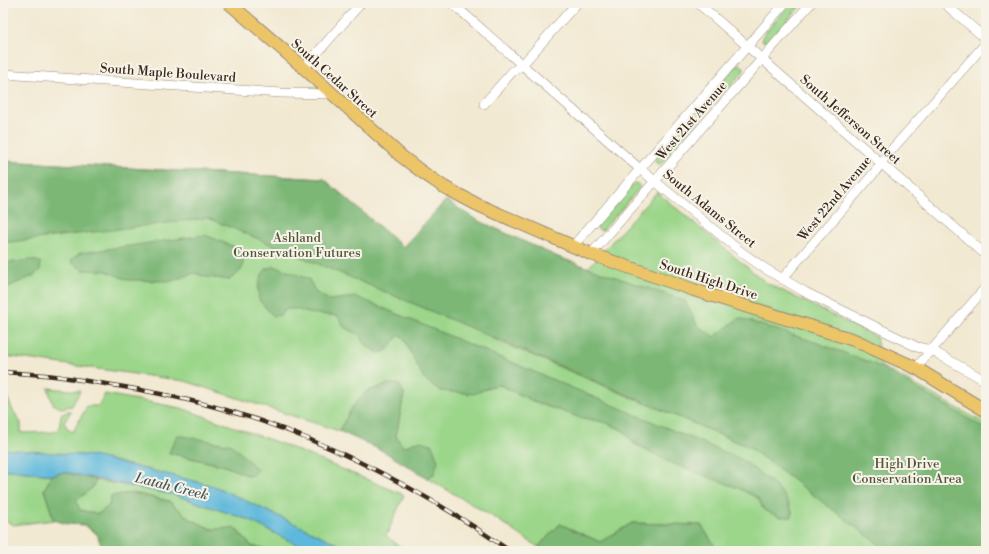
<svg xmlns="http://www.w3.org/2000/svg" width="989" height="554" font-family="'Libre Bodoni',serif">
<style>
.green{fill:#9bd68a;stroke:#6b8054;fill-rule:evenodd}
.forest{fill:#7cb776;stroke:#5c704a}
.water{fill:#5db8db;stroke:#4c717c}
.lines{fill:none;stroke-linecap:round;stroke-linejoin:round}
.minor-casing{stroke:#968a78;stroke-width:10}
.major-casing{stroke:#968a78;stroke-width:14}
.minor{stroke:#fff;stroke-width:9}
.major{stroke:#edc569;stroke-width:12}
.rail-casing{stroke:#3b2a1e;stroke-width:4.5}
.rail{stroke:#f7f3e8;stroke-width:3;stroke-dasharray:9;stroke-linecap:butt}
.labels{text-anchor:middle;stroke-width:4;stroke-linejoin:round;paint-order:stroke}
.street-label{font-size:13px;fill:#3b2a1e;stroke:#f7f3e8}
.park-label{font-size:13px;fill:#535539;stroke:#f7f3e8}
.water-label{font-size:14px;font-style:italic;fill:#455557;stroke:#f7f3e8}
</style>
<rect width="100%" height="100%" fill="#f7f3e8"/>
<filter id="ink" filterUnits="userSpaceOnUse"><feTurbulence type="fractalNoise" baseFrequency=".025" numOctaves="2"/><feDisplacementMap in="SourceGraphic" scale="8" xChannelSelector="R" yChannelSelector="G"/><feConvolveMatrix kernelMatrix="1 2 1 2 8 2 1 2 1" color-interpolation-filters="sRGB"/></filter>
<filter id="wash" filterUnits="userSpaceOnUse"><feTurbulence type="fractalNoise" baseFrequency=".012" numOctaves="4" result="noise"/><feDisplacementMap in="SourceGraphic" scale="16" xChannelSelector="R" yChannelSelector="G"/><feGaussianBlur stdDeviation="0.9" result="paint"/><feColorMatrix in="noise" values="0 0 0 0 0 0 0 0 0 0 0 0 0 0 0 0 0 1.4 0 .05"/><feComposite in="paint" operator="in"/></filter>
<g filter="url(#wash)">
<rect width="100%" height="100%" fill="#f2e9d2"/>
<g class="green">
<path d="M 791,3 L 803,3 L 769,41 L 765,43 L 762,40 L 763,35 Z"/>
<path d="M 740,64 L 744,68 L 743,72 L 662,163 L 660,164 L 656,163 L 655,162 L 656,157 L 736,66 Z"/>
<path d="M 3,161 L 324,179 L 498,330 L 491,338 L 749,447 L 827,505 L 569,289 L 657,192 L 765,282 L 876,337 L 881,366 L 986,424 L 986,551 L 718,551 L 701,525 L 632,523 L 600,542 L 560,524 L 538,547 L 495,518 L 427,478 L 434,473 L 419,441 L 403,447 L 396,436 L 404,394 L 353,406 L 339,431 L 185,381 L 12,357 L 3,357 L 3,289 L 13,285 L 3,284 ZM 481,349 L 779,489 L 788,503 L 793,513 L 764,510 L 758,498 L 738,488 L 634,444 L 624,431 L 608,423 L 578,416 L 537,403 L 500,385 L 492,386 L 485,390 Z"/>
<path d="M 634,183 L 638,184 L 640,188 L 639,189 L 603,230 L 600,230 L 597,228 L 597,224 Z"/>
<path d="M 3,380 L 8,380 L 7,396 L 12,409 L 21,423 L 21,433 L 55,432 L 59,428 L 61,415 L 68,411 L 71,411 L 64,423 L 69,430 L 73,432 L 87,406 L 98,406 L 105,394 L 181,408 L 282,444 L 404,495 L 386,536 L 406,551 L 353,551 L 214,486 L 93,456 L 3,449 ZM 177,435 L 249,476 L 225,466 L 170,453 Z"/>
<path d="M 48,388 L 80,391 L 72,406 L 61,408 L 53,404 Z"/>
<path d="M 3,470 L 10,470 L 52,475 L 44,490 L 54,520 L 13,525 L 3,519 Z"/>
<path d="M 96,480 L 175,495 L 249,520 L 309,551 L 277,551 L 251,546 L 235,528 L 211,529 L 190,519 L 169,501 L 133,493 L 111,496 L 109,506 L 98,514 L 79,510 L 76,501 L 93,487 Z"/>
</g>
<g class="forest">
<path d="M 3,161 L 324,179 L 403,247 L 446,200 L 475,219 L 558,257 L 685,301 L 697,325 L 714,337 L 739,318 L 815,342 L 874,364 L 986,429 L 986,551 L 888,551 L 749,447 L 419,306 L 208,218 L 3,243 Z"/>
<path d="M 205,235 L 242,250 C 245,267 244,270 229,280 L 207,277 L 194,273 L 172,281 L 128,280 L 106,271 L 84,270 L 72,263 L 71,260 L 80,253 Z"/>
<path d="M 31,260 L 41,262 L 40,270 L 35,275 L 3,289 L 3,263 Z"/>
<path d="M 274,266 L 309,279 L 316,293 L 329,300 L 357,297 L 743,460 C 754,470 768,478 778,489 C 784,494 793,509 792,517 L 780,517 L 764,510 L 758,498 L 738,488 L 703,475 L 671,463 L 634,443 L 624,431 L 608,423 L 578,417 L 537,403 L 500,385 L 492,386 L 474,394 L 441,391 L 435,387 L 424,379 L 409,349 L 404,338 L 399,335 L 386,351 L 379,353 L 367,346 L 358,334 L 344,327 L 338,316 L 308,313 L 296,309 L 287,309 L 280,315 L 273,316 L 259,300 L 258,288 L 261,276 L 266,269 Z"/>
<path d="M 389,384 L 399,384 L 404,394 L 396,436 L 403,447 L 419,441 L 432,444 L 438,461 L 434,474 L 427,478 L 383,451 L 339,431 L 353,406 L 367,391 Z"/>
<path d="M 177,435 L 232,445 L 258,470 L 250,476 L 225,466 L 169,453 Z"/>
<path d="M 63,472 L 96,480 L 93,487 L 76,501 L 80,510 L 98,514 L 109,506 L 111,496 L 133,493 L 169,501 L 190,519 L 211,529 L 235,528 L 251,546 L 277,551 L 103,551 L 97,534 L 84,525 L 67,524 L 54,520 L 44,490 L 52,475 Z"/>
<path d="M 632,523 L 701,525 L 718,551 L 543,551 L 538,547 L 560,524 L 600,542 Z"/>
</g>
<path class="water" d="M 3,449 L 93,456 L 214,486 L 353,551 L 309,551 L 249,520 L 175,495 L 63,472 L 52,475 L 10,470 L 3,470 Z"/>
</g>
<g filter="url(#ink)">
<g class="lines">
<g class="minor-casing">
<g id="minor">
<path d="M 452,3 L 640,169 L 740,251 L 764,268 L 805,292 L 917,347 L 931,350 L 986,381"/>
<path d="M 698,3 L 986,255"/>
<path d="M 944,3 L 986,39"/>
<path d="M 304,68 L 361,3"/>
<path d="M 3,74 L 281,93 L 332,94"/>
<path d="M 484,104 L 512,72 L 522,65 L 577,3"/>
<path d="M 573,246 L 785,3"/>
<path d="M 591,254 L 811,3"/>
<path d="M 782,279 L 875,172 L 887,155 L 986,43"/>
<path d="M 916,368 L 986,287"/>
</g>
</g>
<g class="major-casing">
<path id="major" d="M 229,3 L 304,68 L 401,156 L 422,172 L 444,187 L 478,205 L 591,254 L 694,290 L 854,340 L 916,368 L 986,411"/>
</g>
<use href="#minor" class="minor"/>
<use href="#major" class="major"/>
<g class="rail-casing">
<path id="rail" d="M 3,372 C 17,373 31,374 45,375 C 59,376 73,379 87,381 C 134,388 181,397 226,410 C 238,414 250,417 261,421 C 350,452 433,497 510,551"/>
</g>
<use href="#rail" class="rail"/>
</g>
</g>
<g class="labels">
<g class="street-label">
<text transform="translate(168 72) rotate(4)" y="5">South Maple Boulevard</text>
<text transform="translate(335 78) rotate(42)" y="5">South Cedar Street</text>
<text transform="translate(851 119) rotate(41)" y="5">South Jefferson Street</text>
<text transform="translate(691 120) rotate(-49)" y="5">West 21st Avenue</text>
<text transform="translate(834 198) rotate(-50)" y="5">West 22nd Avenue</text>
<text transform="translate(710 208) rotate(39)" y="5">South Adams Street</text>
<text transform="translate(709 279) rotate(18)" y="5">South High Drive</text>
</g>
<g class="park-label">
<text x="297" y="242">Ashland<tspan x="297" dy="15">Conservation Futures</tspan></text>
<text x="907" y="468">High Drive<tspan x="907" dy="15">Conservation Area</tspan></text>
</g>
<g class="water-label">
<text transform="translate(172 486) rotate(14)" y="5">Latah Creek</text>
</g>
</g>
<rect width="989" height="554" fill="none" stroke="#f7f3e8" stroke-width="16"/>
</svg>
